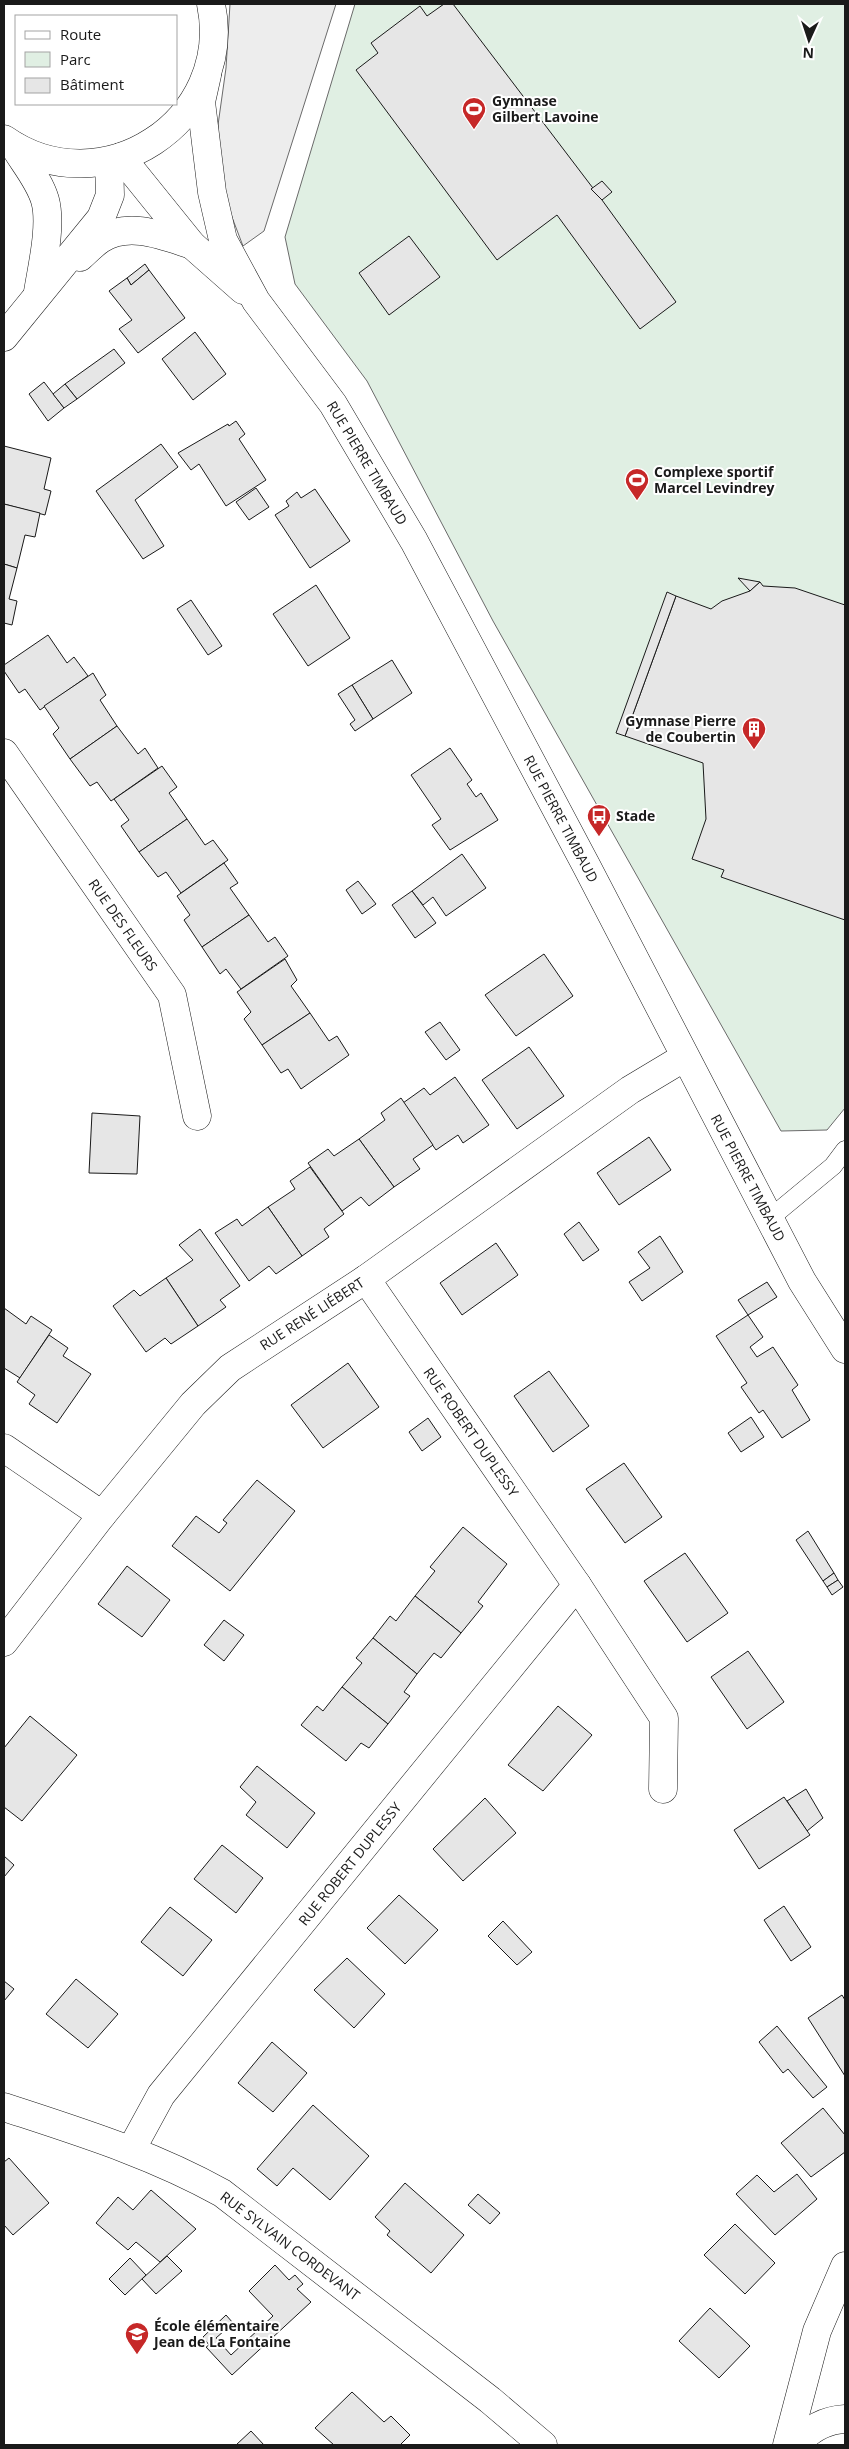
<svg xmlns="http://www.w3.org/2000/svg" width="849" height="2449" font-family="'Open Sans',sans-serif">
<style>
.green{fill:#e0efe3;stroke:#6a6a6a}
.parking{fill:#ededed;stroke:#6a6a6a}
.building{fill:#e6e6e6;stroke:#1a1a1a}
.lines{fill:none;stroke-linecap:round;stroke-linejoin:round}
.lane-casing{stroke:#1a1a1a;stroke-width:19}
.street-casing{stroke:#1a1a1a;stroke-width:29}
.lane{stroke:#fff;stroke-width:18}
.street{stroke:#fff;stroke-width:28}
.labels{text-anchor:middle;stroke-width:4;stroke-linejoin:round;paint-order:stroke}
.poi-label{font-size:14px;font-weight:bold;fill:#1a1a1a;stroke:#fff;text-anchor:start}
.street-label{font-size:14px;fill:#1a1a1a;stroke:#fff}
</style>
<rect width="100%" height="100%" fill="#fff"/>
<path class="green" d="M 355,4 L 845,4 L 845,1108 L 827,1130 L 781,1131 L 493,621 L 367,381 L 295,284 L 285,237 Z"/>
<path class="parking" d="M 230,4 L 336,4 L 264,231 L 243,246 L 222,191 L 218,125 L 226,68 Z"/>
<g class="building">
<path d="M 444,4 L 453,4 L 602,200 L 676,302 L 640,329 L 557,215 L 497,260 L 356,70 L 378,53 L 371,43 L 420,6 L 427,16 Z"/>
<path d="M 602,181 L 612,192 L 602,200 L 591,189 Z"/>
<path d="M 409,236 L 440,277 L 389,315 L 359,273 Z"/>
<path d="M 145,264 L 149,270 L 131,285 L 127,278 Z"/>
<path d="M 149,270 L 185,318 L 138,353 L 119,329 L 132,320 L 109,291 L 127,278 L 131,285 Z"/>
<path d="M 195,332 L 226,374 L 193,400 L 162,359 Z"/>
<path d="M 114,349 L 125,363 L 77,399 L 65,384 Z"/>
<path d="M 44,382 L 64,408 L 48,421 L 29,394 Z"/>
<path d="M 65,384 L 77,399 L 64,408 L 53,394 Z"/>
<path d="M 236,421 L 245,434 L 239,439 L 266,480 L 226,506 L 199,464 L 191,470 L 178,453 L 228,424 L 229,426 Z"/>
<path d="M 161,444 L 178,467 L 135,500 L 164,546 L 143,559 L 96,491 Z"/>
<path d="M 4,446 L 51,458 L 44,489 L 51,491 L 45,515 L 4,504 Z"/>
<path d="M 256,488 L 269,507 L 249,520 L 236,502 Z"/>
<path d="M 315,489 L 350,541 L 310,568 L 275,515 L 289,506 L 286,501 L 297,492 L 301,498 Z"/>
<path d="M 4,504 L 40,513 L 35,537 L 25,535 L 17,568 L 4,564 Z"/>
<path d="M 4,564 L 17,568 L 9,599 L 17,601 L 12,625 L 4,623 Z"/>
<path d="M 738,578 L 760,582 L 750,591 Z"/>
<path d="M 760,582 L 763,586 L 795,588 L 845,605 L 845,920 L 721,877 L 724,870 L 692,859 L 706,819 L 703,763 L 625,736 L 676,596 L 711,609 L 722,601 L 750,591 Z"/>
<path d="M 316,585 L 350,638 L 308,666 L 273,614 Z"/>
<path d="M 667,592 L 676,596 L 625,736 L 616,733 Z"/>
<path d="M 191,600 L 222,646 L 208,655 L 177,609 Z"/>
<path d="M 48,635 L 67,663 L 74,657 L 88,676 L 40,710 L 25,689 L 19,693 L 4,671 L 4,665 Z"/>
<path d="M 392,660 L 412,693 L 373,719 L 352,685 Z"/>
<path d="M 93,673 L 106,695 L 100,700 L 117,726 L 70,759 L 53,734 L 59,728 L 44,706 Z"/>
<path d="M 352,685 L 373,719 L 355,731 L 350,724 L 355,720 L 338,694 Z"/>
<path d="M 117,726 L 138,754 L 145,748 L 158,768 L 111,801 L 97,782 L 90,786 L 70,759 Z"/>
<path d="M 450,748 L 472,780 L 467,784 L 476,797 L 481,793 L 498,820 L 450,850 L 432,825 L 441,819 L 411,775 Z"/>
<path d="M 162,766 L 177,787 L 169,793 L 187,819 L 139,852 L 121,826 L 129,820 L 114,799 Z"/>
<path d="M 187,819 L 205,845 L 213,840 L 228,860 L 181,893 L 166,872 L 158,877 L 139,852 Z"/>
<path d="M 462,854 L 486,888 L 446,916 L 433,897 L 423,905 L 412,891 Z"/>
<path d="M 224,863 L 238,883 L 230,888 L 249,915 L 202,947 L 184,920 L 190,915 L 177,896 Z"/>
<path d="M 358,881 L 376,904 L 362,914 L 346,890 Z"/>
<path d="M 412,891 L 436,923 L 415,938 L 392,905 Z"/>
<path d="M 249,915 L 268,942 L 275,937 L 288,956 L 241,989 L 226,969 L 220,974 L 202,947 Z"/>
<path d="M 544,954 L 573,996 L 516,1036 L 485,995 Z"/>
<path d="M 285,959 L 297,980 L 291,986 L 310,1013 L 262,1045 L 244,1019 L 251,1012 L 237,992 Z"/>
<path d="M 310,1013 L 329,1041 L 337,1036 L 349,1055 L 301,1089 L 288,1069 L 281,1073 L 262,1045 Z"/>
<path d="M 440,1022 L 460,1050 L 446,1060 L 425,1032 Z"/>
<path d="M 529,1047 L 564,1096 L 517,1129 L 482,1080 Z"/>
<path d="M 455,1077 L 489,1125 L 463,1143 L 458,1135 L 436,1150 L 403,1103 L 424,1088 L 430,1095 Z"/>
<path d="M 401,1098 L 433,1145 L 413,1159 L 420,1169 L 394,1187 L 359,1139 L 385,1120 L 381,1113 Z"/>
<path d="M 92,1113 L 140,1116 L 137,1174 L 89,1173 Z"/>
<path d="M 649,1137 L 671,1170 L 619,1205 L 597,1173 Z"/>
<path d="M 359,1139 L 394,1187 L 369,1206 L 361,1197 L 342,1211 L 308,1163 L 328,1149 L 334,1156 Z"/>
<path d="M 310,1167 L 344,1214 L 324,1229 L 329,1237 L 302,1256 L 268,1207 L 295,1189 L 290,1181 Z"/>
<path d="M 268,1207 L 302,1256 L 276,1274 L 269,1266 L 249,1281 L 215,1233 L 237,1219 L 242,1226 Z"/>
<path d="M 579,1222 L 599,1250 L 583,1261 L 564,1234 Z"/>
<path d="M 200,1229 L 240,1286 L 220,1300 L 226,1307 L 198,1326 L 166,1278 L 193,1260 L 179,1245 Z"/>
<path d="M 660,1236 L 683,1272 L 642,1301 L 629,1282 L 650,1268 L 638,1252 Z"/>
<path d="M 496,1243 L 518,1275 L 462,1315 L 440,1283 Z"/>
<path d="M 166,1278 L 198,1326 L 171,1344 L 165,1338 L 146,1352 L 113,1306 L 134,1290 L 140,1296 Z"/>
<path d="M 767,1282 L 777,1297 L 748,1315 L 738,1300 Z"/>
<path d="M 4,1308 L 26,1324 L 31,1316 L 52,1330 L 20,1378 L 4,1368 Z"/>
<path d="M 748,1315 L 763,1337 L 750,1347 L 757,1357 L 773,1347 L 798,1385 L 792,1390 L 810,1420 L 782,1438 L 763,1410 L 759,1413 L 741,1387 L 747,1383 L 716,1336 Z"/>
<path d="M 49,1335 L 68,1348 L 63,1356 L 91,1374 L 57,1423 L 29,1404 L 35,1395 L 17,1382 Z"/>
<path d="M 348,1363 L 379,1407 L 323,1448 L 291,1405 Z"/>
<path d="M 549,1371 L 589,1426 L 553,1452 L 514,1396 Z"/>
<path d="M 751,1417 L 764,1437 L 741,1452 L 728,1433 Z"/>
<path d="M 428,1418 L 441,1437 L 422,1451 L 409,1432 Z"/>
<path d="M 624,1463 L 662,1517 L 625,1543 L 586,1489 Z"/>
<path d="M 257,1480 L 295,1511 L 230,1591 L 172,1546 L 196,1516 L 219,1533 L 227,1523 L 223,1520 Z"/>
<path d="M 463,1527 L 507,1564 L 478,1602 L 483,1606 L 461,1633 L 415,1596 L 435,1571 L 430,1567 Z"/>
<path d="M 808,1531 L 834,1573 L 823,1581 L 796,1540 Z"/>
<path d="M 685,1553 L 728,1613 L 687,1642 L 644,1581 Z"/>
<path d="M 127,1566 L 170,1600 L 142,1637 L 98,1604 Z"/>
<path d="M 834,1573 L 838,1580 L 827,1587 L 823,1581 Z"/>
<path d="M 838,1580 L 843,1587 L 832,1595 L 827,1587 Z"/>
<path d="M 415,1596 L 461,1633 L 441,1658 L 434,1653 L 417,1674 L 373,1638 L 390,1616 L 396,1621 Z"/>
<path d="M 224,1620 L 244,1635 L 224,1661 L 204,1645 Z"/>
<path d="M 373,1638 L 417,1674 L 404,1692 L 410,1696 L 388,1724 L 342,1687 L 362,1663 L 356,1658 Z"/>
<path d="M 748,1651 L 784,1702 L 747,1729 L 711,1677 Z"/>
<path d="M 342,1687 L 388,1724 L 369,1748 L 361,1743 L 346,1761 L 301,1725 L 317,1706 L 323,1711 Z"/>
<path d="M 558,1706 L 592,1735 L 543,1791 L 508,1765 Z"/>
<path d="M 30,1716 L 77,1755 L 22,1821 L 4,1807 L 4,1748 Z"/>
<path d="M 257,1766 L 315,1813 L 287,1848 L 246,1815 L 256,1802 L 240,1787 Z"/>
<path d="M 806,1789 L 823,1818 L 807,1831 L 787,1801 Z"/>
<path d="M 784,1797 L 810,1835 L 759,1869 L 734,1830 Z"/>
<path d="M 485,1798 L 516,1833 L 463,1881 L 433,1849 Z"/>
<path d="M 222,1845 L 263,1878 L 236,1913 L 194,1879 Z"/>
<path d="M 4,1856 L 14,1865 L 4,1877 Z"/>
<path d="M 399,1895 L 438,1930 L 405,1964 L 367,1928 Z"/>
<path d="M 784,1906 L 811,1947 L 791,1961 L 764,1920 Z"/>
<path d="M 170,1907 L 212,1940 L 183,1976 L 141,1942 Z"/>
<path d="M 503,1921 L 532,1952 L 517,1965 L 488,1936 Z"/>
<path d="M 347,1958 L 385,1994 L 354,2028 L 314,1990 Z"/>
<path d="M 76,1979 L 118,2014 L 88,2048 L 46,2014 Z"/>
<path d="M 4,1981 L 14,1989 L 4,2001 Z"/>
<path d="M 842,1995 L 845,2000 L 845,2076 L 808,2018 Z"/>
<path d="M 777,2026 L 827,2087 L 813,2098 L 788,2069 L 783,2073 L 759,2042 Z"/>
<path d="M 272,2042 L 307,2073 L 273,2112 L 238,2083 Z"/>
<path d="M 313,2105 L 369,2156 L 330,2200 L 293,2168 L 277,2186 L 257,2169 Z"/>
<path d="M 823,2108 L 845,2135 L 845,2152 L 811,2177 L 781,2143 Z"/>
<path d="M 9,2158 L 49,2203 L 13,2235 L 4,2225 L 4,2162 Z"/>
<path d="M 797,2174 L 817,2199 L 775,2235 L 736,2194 L 757,2175 L 774,2192 Z"/>
<path d="M 405,2183 L 464,2235 L 431,2273 L 387,2235 L 390,2231 L 375,2217 Z"/>
<path d="M 151,2190 L 196,2229 L 160,2262 L 136,2242 L 128,2250 L 96,2223 L 118,2197 L 133,2210 Z"/>
<path d="M 478,2194 L 500,2213 L 490,2224 L 468,2205 Z"/>
<path d="M 735,2224 L 775,2263 L 745,2294 L 704,2255 Z"/>
<path d="M 167,2256 L 182,2271 L 156,2294 L 142,2279 Z"/>
<path d="M 130,2258 L 146,2275 L 125,2295 L 109,2279 Z"/>
<path d="M 275,2265 L 289,2280 L 295,2275 L 303,2284 L 297,2289 L 311,2302 L 232,2375 L 206,2347 L 209,2345 L 203,2337 L 226,2315 L 233,2323 L 216,2338 L 231,2355 L 273,2316 L 249,2291 Z"/>
<path d="M 710,2308 L 750,2346 L 719,2378 L 679,2341 Z"/>
<path d="M 352,2392 L 384,2422 L 391,2416 L 410,2435 L 400,2445 L 334,2445 L 315,2428 Z"/>
<path d="M 251,2431 L 264,2445 L 236,2445 Z"/>
</g>
<g class="lines">
<g class="lane-casing">
<path id="lane" d="M 769,1219 L 833,1166 L 845,1150"/>
</g>
<g class="street-casing">
<g id="street">
<path d="M 207,75 L 201,102 L 212,192 L 223,240 L 256,301 L 333,404 L 414,541 L 587,867 L 802,1281 L 845,1349"/>
<path d="M 4,139 C 102,208 235,121 211,4"/>
<path d="M 14,146 C 24,163 39,180 45,200 C 52,225 42,267 38,292"/>
<path d="M 121,157 L 192,245 L 243,290"/>
<path d="M 80,257 C 86,252 93,244 101,239 C 129,221 164,236 192,245"/>
<path d="M 4,337 L 101,218 L 110,195 L 109,161"/>
<path d="M 4,753 L 172,995 L 197,1116"/>
<path d="M 4,1448 L 102,1515"/>
<path d="M 577,1585 L 664,1718 L 663,1789"/>
<path d="M 4,1642 L 102,1515 L 193,1404 L 230,1368 L 366,1279 L 630,1090 L 685,1057"/>
<path d="M 4,2107 C 80,2132 152,2154 222,2193 L 490,2400 L 543,2445"/>
<path d="M 131,2150 L 161,2095 L 577,1585 L 366,1279"/>
<path d="M 787,2445 L 817,2331 L 845,2266"/>
<path d="M 796,2445 C 809,2429 825,2420 845,2419"/>
</g>
</g>
<use href="#lane" class="lane"/>
<use href="#street" class="street"/>
</g>
<defs>
<g id="stadium-pin" transform="scale(1.25)"><path d="M0 17L-7.5 6A9.5 9.5 0 1 1 7.5 6Z" fill="#c62828" stroke="#fff"/><path d="M0-5a6.5 5 0 1 0 0 10a6.5 5 0 1 0 0-10ZM-3.5-1.8h7v3.6h-7Z" fill="#fff"/></g>
<g id="building-pin" transform="scale(1.25)"><path d="M0 17L-7.5 6A9.5 9.5 0 1 1 7.5 6Z" fill="#c62828" stroke="#fff"/><path d="M-4-6H4V6H1V3H-1V6H-4ZM-2.5-4.3h1.7v1.8h-1.7ZM.8-4.3h1.7v1.8H.8ZM-2.5-1h1.7V.8h-1.7ZM.8-1h1.7V.8H.8Z" fill="#fff"/></g>
<g id="bus-pin" transform="scale(1.25)"><path d="M0 17L-7.5 6A9.5 9.5 0 1 1 7.5 6Z" fill="#c62828" stroke="#fff"/><path d="M-5-6H5V4H4V6H2V4H-2V6H-4V4H-5ZM-3.5-4V0h7V-4ZM-3.5 1.2v1.5H-2V1.2ZM2 1.2v1.5H3.5V1.2Z" fill="#fff"/></g>
<g id="school-pin" transform="scale(1.25)"><path d="M0 17L-7.5 6A9.5 9.5 0 1 1 7.5 6Z" fill="#c62828" stroke="#fff"/><path d="M0-5L7-2L0 1L-7-2ZM-4 1L0 2.5L4 1V4Q0 6-4 4Z" fill="#fff"/></g>
</defs>
<g fill-rule="evenodd">
<use href="#stadium-pin" x="474" y="109"/>
<use href="#stadium-pin" x="637" y="480"/>
<use href="#building-pin" x="754" y="729"/>
<use href="#bus-pin" x="599" y="816"/>
<use href="#school-pin" x="137" y="2334"/>
</g>
<g class="labels">
<g class="poi-label">
<text x="492" y="106">Gymnase<tspan x="492" dy="16">Gilbert Lavoine</tspan></text>
<text x="654" y="477">Complexe sportif<tspan x="654" dy="16">Marcel Levindrey</tspan></text>
<text x="736" y="726" text-anchor="end">Gymnase Pierre<tspan x="736" dy="16">de Coubertin</tspan></text>
<text x="616" y="821">Stade</text>
<text x="154" y="2331">École élémentaire<tspan x="154" dy="16">Jean de La Fontaine</tspan></text>
</g>
<g class="street-label">
<text transform="translate(367 463) rotate(59)" y="5">RUE PIERRE TIMBAUD</text>
<text transform="translate(561 819) rotate(62)" y="5">RUE PIERRE TIMBAUD</text>
<text transform="translate(123 925) rotate(55)" y="5">RUE DES FLEURS</text>
<text transform="translate(748 1178) rotate(62)" y="5">RUE PIERRE TIMBAUD</text>
<text transform="translate(312 1314) rotate(-33)" y="5">RUE RENÉ LIÉBERT</text>
<text transform="translate(471 1432) rotate(55)" y="5">RUE ROBERT DUPLESSY</text>
<text transform="translate(350 1864) rotate(-51)" y="5">RUE ROBERT DUPLESSY</text>
<text transform="translate(290 2246) rotate(37)" y="5">RUE SYLVAIN CORDEVANT</text>
</g>
</g>
<rect width="849" height="2449" fill="none" stroke="#1a1a1a" stroke-width="10"/>
<rect x="15" y="15" width="162" height="90" fill="#ffffff" stroke="#a3a3a3"/>
<rect x="25" y="31" width="25" height="8" fill="#ffffff" stroke="#a3a3a3"/>
<text x="60" y="40" font-size="15" fill="#1a1a1a">Route</text>
<rect x="25" y="52" width="25" height="15" fill="#e0efe3" stroke="#a3a3a3"/>
<text x="60" y="65" font-size="15" fill="#1a1a1a">Parc</text>
<rect x="25" y="78" width="25" height="15" fill="#e6e6e6" stroke="#a3a3a3"/>
<text x="60" y="90" font-size="15" fill="#1a1a1a">Bâtiment</text>
<g transform="translate(809 40) rotate(183)" stroke="#ffffff" stroke-width="4" paint-order="stroke">
<path d="M0-4L9 19L0 12L-9 19Z" fill="#1a1a1a"/>
<text y="-8" font-size="14" font-weight="bold" text-anchor="middle" fill="#1a1a1a">N</text>
</g>
</svg>
